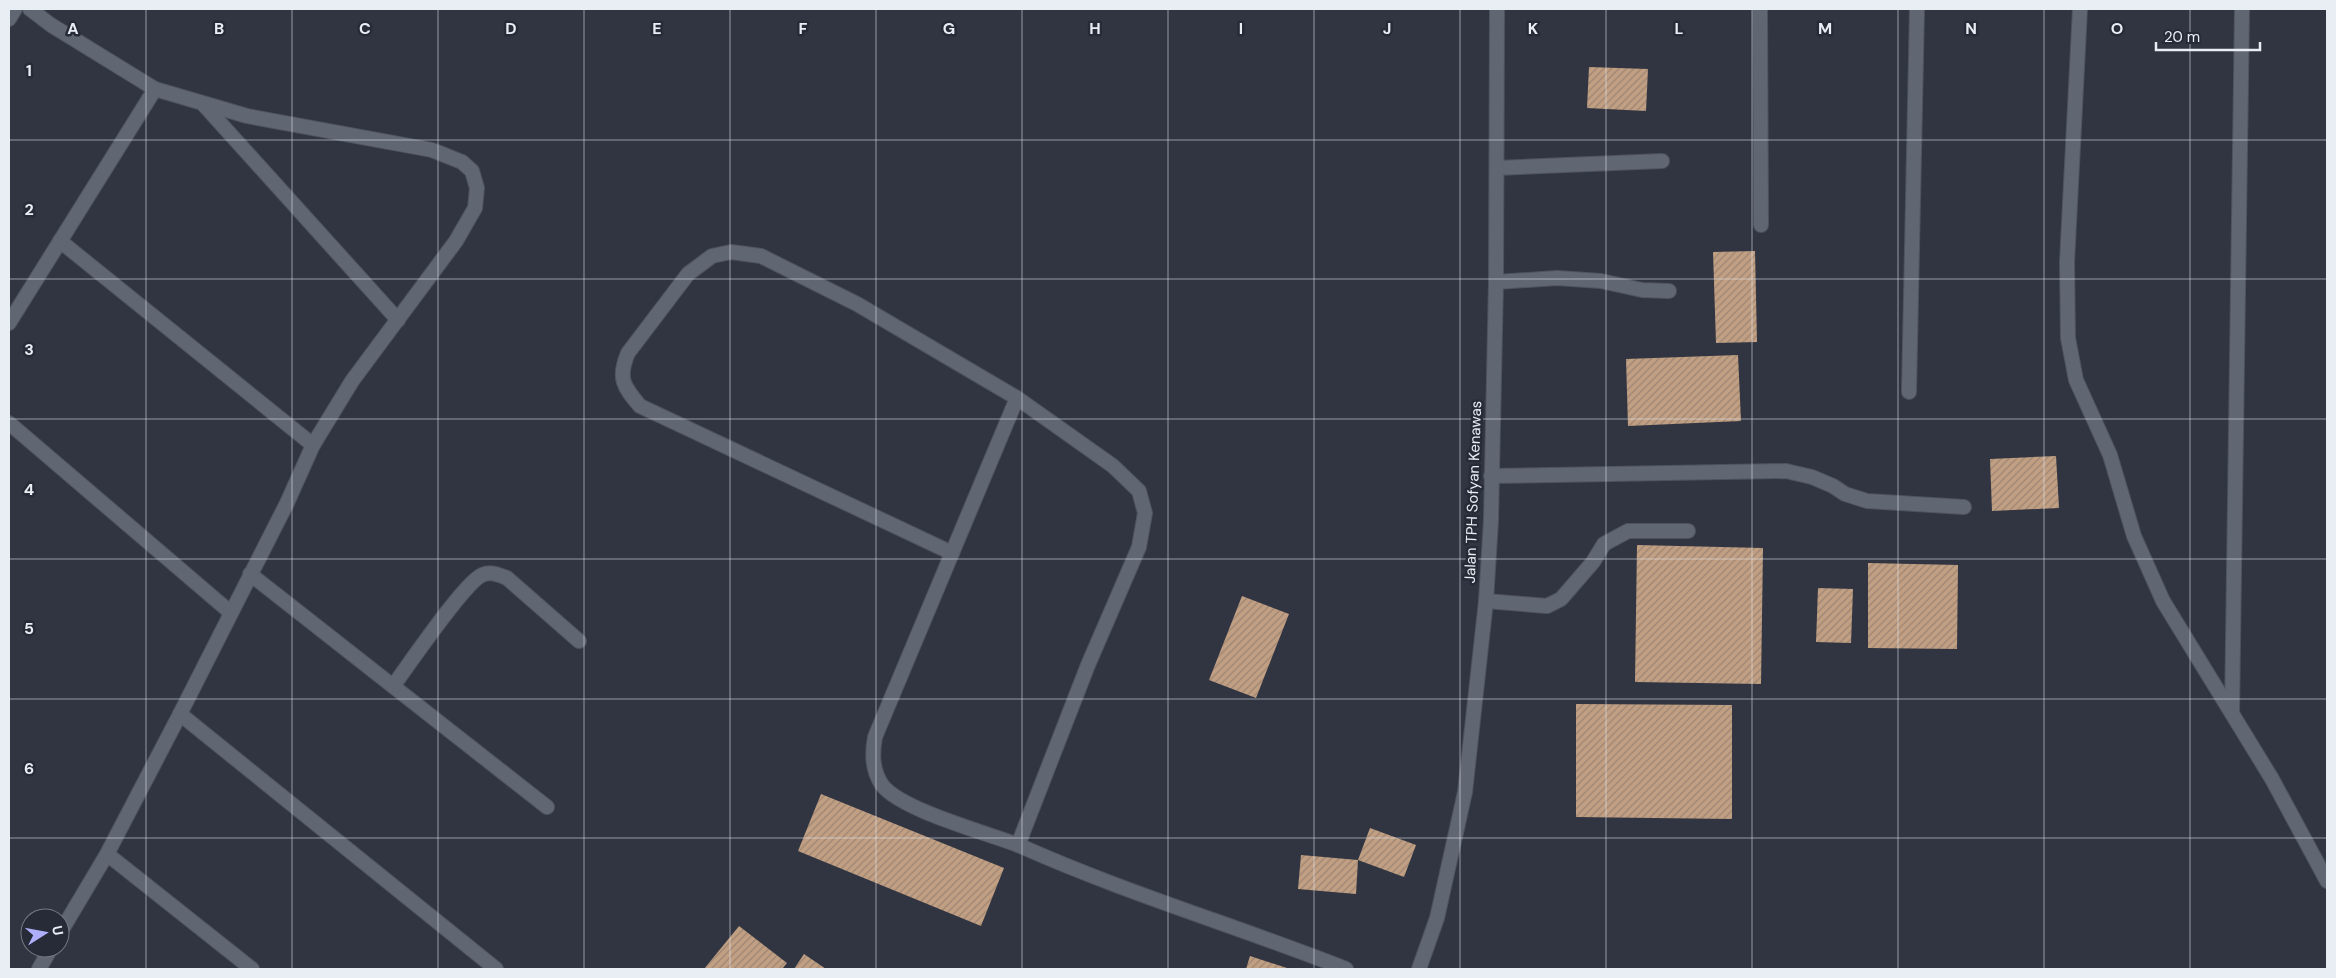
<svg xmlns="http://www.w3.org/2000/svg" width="2336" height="978" font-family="'DM Sans',sans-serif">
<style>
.building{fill:url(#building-hatch)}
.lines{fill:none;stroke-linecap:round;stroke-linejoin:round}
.service-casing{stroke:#4f535d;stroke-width:16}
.minor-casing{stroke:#4f535d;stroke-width:16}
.service{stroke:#616673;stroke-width:14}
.minor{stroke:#616673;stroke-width:14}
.grid{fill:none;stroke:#e9edf4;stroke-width:1;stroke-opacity:0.55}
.labels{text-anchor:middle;stroke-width:5;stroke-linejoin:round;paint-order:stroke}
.street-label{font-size:15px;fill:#e9edf4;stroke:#272b37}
.grid-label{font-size:16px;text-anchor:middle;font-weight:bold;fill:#e9edf4;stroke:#272b37;stroke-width:5;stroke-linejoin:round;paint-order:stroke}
</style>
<defs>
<pattern id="building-hatch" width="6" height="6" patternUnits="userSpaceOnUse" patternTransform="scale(1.25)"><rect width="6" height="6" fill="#c19f83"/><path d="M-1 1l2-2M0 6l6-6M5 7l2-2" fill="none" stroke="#9c8572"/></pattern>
</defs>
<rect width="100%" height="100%" fill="#313541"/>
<g class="building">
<path d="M 1589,67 L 1648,69 L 1646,111 L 1587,108 Z"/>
<path d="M 1755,251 L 1757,342 L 1716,343 L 1713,252 Z"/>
<path d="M 1738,355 L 1741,421 L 1628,426 L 1626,359 Z"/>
<path d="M 2056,456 L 2059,508 L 1992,511 L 1990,459 Z"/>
<path d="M 1637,545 L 1763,548 L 1761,684 L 1635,682 Z"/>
<path d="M 1868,563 L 1958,565 L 1957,649 L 1868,648 Z"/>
<path d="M 1818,588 L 1853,589 L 1851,643 L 1816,642 Z"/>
<path d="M 1242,596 L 1289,614 L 1256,698 L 1209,680 Z"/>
<path d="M 1576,704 L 1732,705 L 1732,819 L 1576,817 Z"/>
<path d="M 821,794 L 1004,868 L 981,926 L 798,851 Z"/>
<path d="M 1370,828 L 1416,845 L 1404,877 L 1358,860 Z"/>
<path d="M 1301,855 L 1358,860 L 1356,894 L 1298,889 Z"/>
<path d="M 739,926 L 787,963 L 782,969 L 704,969 Z"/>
<path d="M 804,954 L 826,969 L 794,969 Z"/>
<path d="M 1250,956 L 1290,969 L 1246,969 Z"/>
</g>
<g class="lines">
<g class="service-casing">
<g id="service">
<path d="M 1496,282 L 1557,278 L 1601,281 L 1642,290 L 1669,291"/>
<path d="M 1486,601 L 1547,606 L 1561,599 L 1593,562 L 1604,544 L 1628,531 L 1688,531"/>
</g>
</g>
<g class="minor-casing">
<g id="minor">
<path d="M 30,9 L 51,25 L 155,89 L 247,116 L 432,150 L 462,162 L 472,171 L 477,188 L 475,208 L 456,241 L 352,381 L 313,445 L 287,503 L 180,714 L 107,854 L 60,933"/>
<path d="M 1760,9 L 1761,225"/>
<path d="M 2080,9 L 2067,262 L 2068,338 L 2076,380 L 2110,455 L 2134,536 L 2163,601 L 2272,779 L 2327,881"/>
<path d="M 9,19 L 15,9"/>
<path d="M 204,105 L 398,320"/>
<path d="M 1497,168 L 1662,161"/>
<path d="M 60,241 L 313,445"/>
<path d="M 9,323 L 155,89"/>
<path d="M 1909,392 L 1917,9"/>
<path d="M 1017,398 L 875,737 C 872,754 872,770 882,785 C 901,810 987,833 1018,845"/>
<path d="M 9,423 L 230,612"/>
<path d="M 1491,476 L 1786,471 L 1812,477 L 1833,486 L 1845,494 L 1867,501 L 1964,507"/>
<path d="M 952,553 L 640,406 C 624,387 617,379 628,353 L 688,274 L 712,256 L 731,252 L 761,256 L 857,304 L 1017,398 L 1113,466 L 1139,491 L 1145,513 L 1139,547 L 1088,665 L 1018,845 C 1125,893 1237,926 1346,969"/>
<path d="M 250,574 L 547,807"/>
<path d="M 393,686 C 408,666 464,583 482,575 C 491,571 499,575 507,578 L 579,641"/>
<path d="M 2232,713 L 2242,9"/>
<path d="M 180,714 L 496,969"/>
<path d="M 107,854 L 252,969"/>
<path d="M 39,969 L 51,948"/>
<path d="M 1419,969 L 1437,918 L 1465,792 L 1486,601 L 1491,520 L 1496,282 L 1497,9"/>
</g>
</g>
<use href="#service" class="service"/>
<use href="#minor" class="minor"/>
</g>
<path class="grid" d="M 146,9 L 146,969M 292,9 L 292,969M 438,9 L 438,969M 584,9 L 584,969M 730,9 L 730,969M 876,9 L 876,969M 1022,9 L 1022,969M 1168,9 L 1168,969M 1314,9 L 1314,969M 1460,9 L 1460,969M 1606,9 L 1606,969M 1752,9 L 1752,969M 1898,9 L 1898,969M 2044,9 L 2044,969M 2190,9 L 2190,969M 9,140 L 2327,140M 9,279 L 2327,279M 9,419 L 2327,419M 9,559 L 2327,559M 9,699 L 2327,699M 9,838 L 2327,838"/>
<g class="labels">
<g class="street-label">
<text transform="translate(1473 492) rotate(-88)" y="5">Jalan TPH Sofyan Kenawas</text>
</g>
</g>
<g class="grid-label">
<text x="73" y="34">A</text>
<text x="219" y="34">B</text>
<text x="365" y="34">C</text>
<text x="511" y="34">D</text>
<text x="657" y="34">E</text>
<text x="803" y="34">F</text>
<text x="949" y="34">G</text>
<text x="1095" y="34">H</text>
<text x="1241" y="34">I</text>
<text x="1387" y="34">J</text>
<text x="1533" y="34">K</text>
<text x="1679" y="34">L</text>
<text x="1825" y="34">M</text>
<text x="1971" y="34">N</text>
<text x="2117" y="34">O</text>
<text x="29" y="76">1</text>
<text x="29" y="215">2</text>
<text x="29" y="355">3</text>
<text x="29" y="495">4</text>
<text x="29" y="634">5</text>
<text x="29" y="774">6</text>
</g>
<rect width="2336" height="978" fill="none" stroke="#e9edf4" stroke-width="20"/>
<g transform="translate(45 933) rotate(79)"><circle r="24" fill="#272b37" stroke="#757983"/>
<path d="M0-4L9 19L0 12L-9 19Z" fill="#aeaefa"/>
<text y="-8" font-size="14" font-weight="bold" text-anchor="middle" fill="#e9edf4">U</text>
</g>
<path d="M2156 42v8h104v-8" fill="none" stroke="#e9edf4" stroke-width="2.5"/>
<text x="2164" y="42" font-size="15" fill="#e9edf4" stroke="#272b37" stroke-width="4" paint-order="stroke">20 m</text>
</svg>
